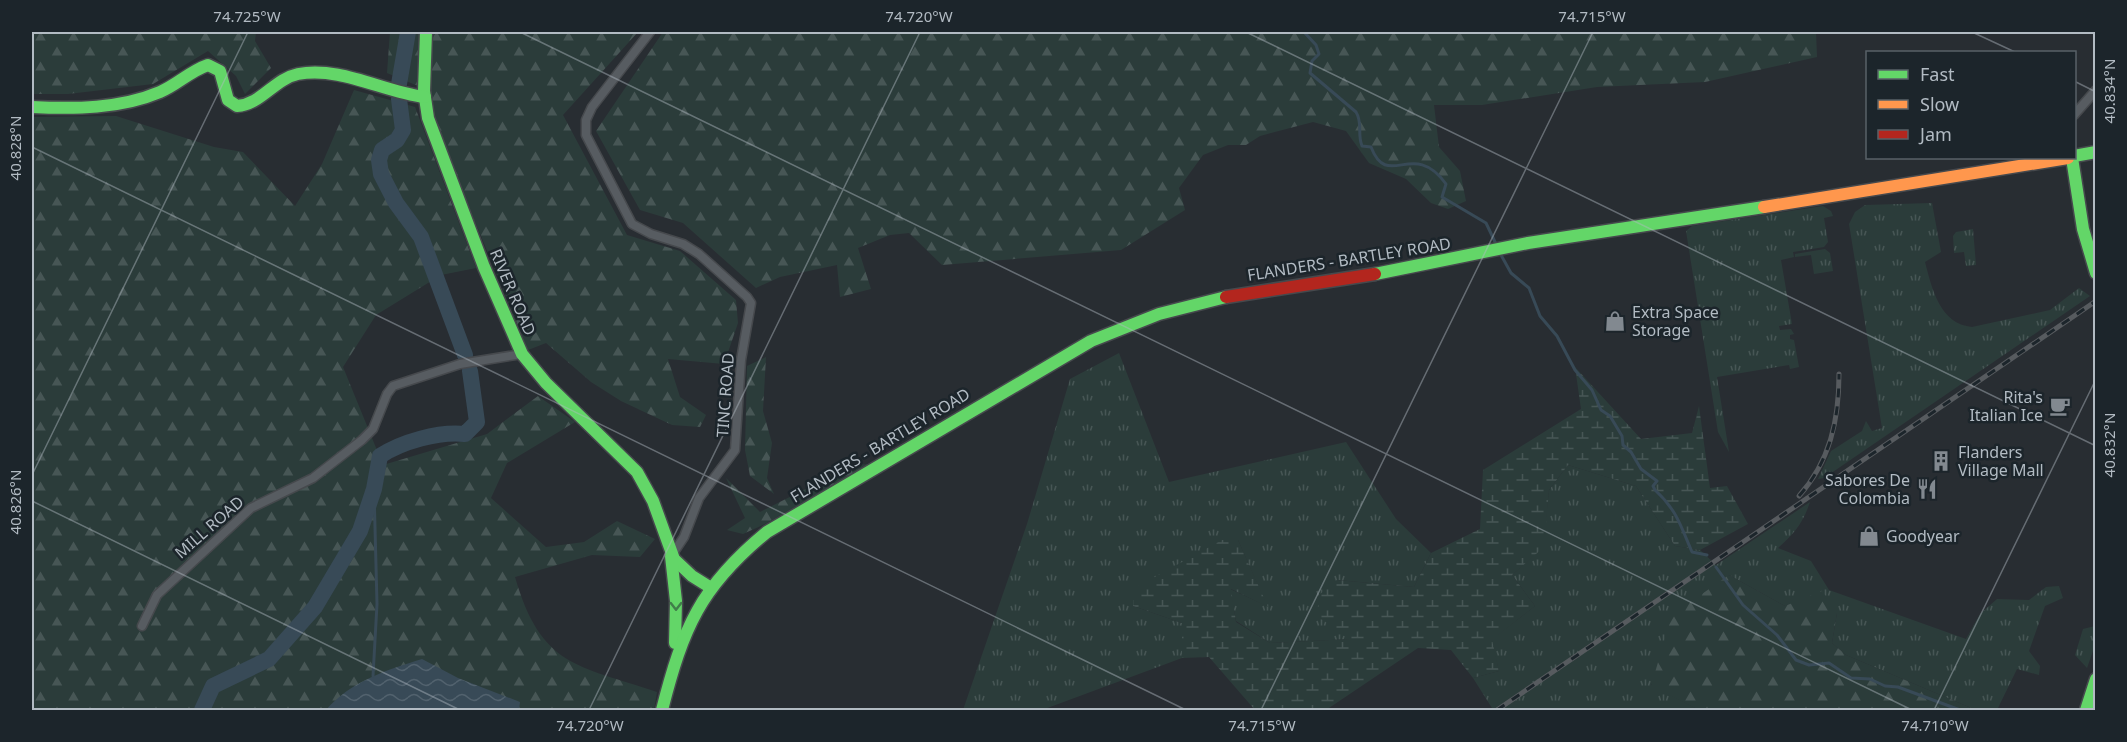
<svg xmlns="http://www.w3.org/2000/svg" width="2127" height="742" font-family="'Noto Sans',sans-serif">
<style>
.grass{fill:url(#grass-tufts)}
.forest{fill:url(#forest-firs)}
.wetland{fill:url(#wetland-marsh)}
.water{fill:url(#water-waves)}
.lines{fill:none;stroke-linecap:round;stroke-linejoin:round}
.stream{stroke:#384a57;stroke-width:3}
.river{stroke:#384a57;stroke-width:16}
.street-casing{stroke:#46494d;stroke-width:11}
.fast-casing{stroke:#46494d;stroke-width:15}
.slow-casing{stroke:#46494d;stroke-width:15}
.jam-casing{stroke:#46494d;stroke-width:15}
.street{stroke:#575c61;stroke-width:8}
.fast{stroke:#63d668;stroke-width:12}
.slow{stroke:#ff974d;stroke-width:12}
.jam{stroke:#b3261e;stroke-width:12}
.rail-casing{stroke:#575b5f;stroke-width:5}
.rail{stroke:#1c252b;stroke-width:3;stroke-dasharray:9;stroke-linecap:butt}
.oneway{stroke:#407e4a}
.ticks{fill:none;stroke:#b2bbc3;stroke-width:1.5;stroke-opacity:0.45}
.labels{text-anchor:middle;stroke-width:5;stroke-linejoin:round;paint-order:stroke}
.street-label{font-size:16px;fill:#b2bbc3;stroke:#1c252b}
.poi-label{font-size:16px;fill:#b2bbc3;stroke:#1c252b;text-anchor:start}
.neatline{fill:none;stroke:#b2bbc3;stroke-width:2}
.ticks-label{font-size:15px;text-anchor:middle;fill:#b2bbc3}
</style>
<defs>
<pattern id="grass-tufts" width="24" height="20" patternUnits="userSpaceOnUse" patternTransform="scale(1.5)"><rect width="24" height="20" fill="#2b3c3a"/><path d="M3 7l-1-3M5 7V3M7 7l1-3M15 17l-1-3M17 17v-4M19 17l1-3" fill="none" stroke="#475655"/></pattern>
<pattern id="forest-firs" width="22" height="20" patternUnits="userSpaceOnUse" patternTransform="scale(1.5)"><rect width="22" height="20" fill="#2b3c3a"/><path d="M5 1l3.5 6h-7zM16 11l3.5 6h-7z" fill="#475655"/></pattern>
<pattern id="wetland-marsh" width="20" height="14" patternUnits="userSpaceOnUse" patternTransform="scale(1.5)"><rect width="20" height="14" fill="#2b3c3a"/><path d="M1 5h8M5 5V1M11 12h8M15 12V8" fill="none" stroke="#475655"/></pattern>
<pattern id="water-waves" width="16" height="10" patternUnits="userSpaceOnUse" patternTransform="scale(1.5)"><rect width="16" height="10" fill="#384a57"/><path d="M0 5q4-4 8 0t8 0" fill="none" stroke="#52626e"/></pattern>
</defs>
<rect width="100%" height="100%" fill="#282d32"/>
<g class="grass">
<path d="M 1932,203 L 1941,252 L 1925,262 C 1932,289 1940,324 1972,327 L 2050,310 L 2079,288 L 2090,296 L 1824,478 L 1818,479 L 1831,451 L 1862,431 L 1866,421 L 1872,431 L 1882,428 L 1849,224 L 1855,212 L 1865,205 Z"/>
<path d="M 1823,206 L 1831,211 L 1833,216 L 1824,218 L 1828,242 L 1824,247 L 1793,252 L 1794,257 L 1781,260 L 1792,324 L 1779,326 L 1780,330 L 1791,329 L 1794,334 L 1790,335 L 1790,339 L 1794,340 L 1799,367 L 1790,369 L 1789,365 L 1717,377 L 1729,452 L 1718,432 L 1686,231 L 1692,226 Z"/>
<path d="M 1973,229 L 1976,265 L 1966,266 L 1964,252 L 1954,253 L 1953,236 L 1956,232 Z"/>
<path d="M 1825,249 L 1830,253 L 1833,271 L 1814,274 L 1811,255 L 1795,257 L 1795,254 Z"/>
<path d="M 1119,353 L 1169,482 L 1346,442 L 1396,519 L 1431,553 L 1414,587 L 1337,580 L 1351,639 L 1270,643 L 1236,621 L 1230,589 L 1267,606 L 1238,540 L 1133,606 L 1182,623 L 1182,658 L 1042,710 L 963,710 L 1027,524 L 1070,379 Z"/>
<path d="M 1568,465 L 1636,486 L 1675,546 L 1700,550 L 1716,565 L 1810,502 C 1803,523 1794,534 1778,548 L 1811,561 L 1829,590 L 1966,639 L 1980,614 L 1997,599 L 2029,600 L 2046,587 L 2059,586 L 2063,598 L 2045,606 L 2029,651 L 2040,666 L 2039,675 L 2017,669 L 1997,710 L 1976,710 L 1846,655 L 1832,643 L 1837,613 L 1785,606 L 1729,575 L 1651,685 L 1699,710 L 1489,710 L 1492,708 L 1473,678 L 1499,671 L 1491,640 L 1535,606 L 1512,575 L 1543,547 L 1549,490 Z"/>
<path d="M 2095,626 L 2095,645 L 2087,668 L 2075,655 L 2083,629 Z"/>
</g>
<g class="forest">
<path d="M 32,32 L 256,32 L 255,41 L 271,68 L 245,94 L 236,76 L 208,51 L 153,84 L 68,94 L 32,94 Z"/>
<path d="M 390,32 L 420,32 L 418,86 L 387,73 Z"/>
<path d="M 432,32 L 638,32 L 563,115 L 627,235 L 680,251 L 736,300 L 738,323 L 724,364 L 668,359 L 680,397 L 706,415 L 700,427 L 672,425 L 621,401 L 591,382 L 546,343 L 528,350 L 438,132 L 430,98 Z"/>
<path d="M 663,32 L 1816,32 L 1817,57 L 1705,82 L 1597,87 L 1482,105 L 1434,105 L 1439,147 L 1460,171 L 1466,201 L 1448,209 L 1431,203 L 1406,179 L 1369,163 L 1346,131 L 1313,122 L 1260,136 L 1246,145 L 1228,145 L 1203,155 L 1179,188 L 1185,210 L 1121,250 L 942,265 L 909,233 L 890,235 L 858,248 L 871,289 L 840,297 L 837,265 L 780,277 L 756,288 L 683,223 L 640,210 L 596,131 Z"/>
<path d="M 354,90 L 415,107 L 476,268 L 441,275 L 376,315 L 343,367 L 383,465 L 487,434 L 538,396 L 575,422 L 507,463 L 491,498 L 546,547 L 584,542 L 617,521 L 655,539 L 640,557 L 592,555 L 515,577 C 541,667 577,665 657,692 L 654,710 L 32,710 L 32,117 L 116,116 L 214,147 L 243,152 L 295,206 L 322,164 Z"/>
<path d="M 766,357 L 763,411 L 772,443 L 767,478 L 774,494 L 750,476 L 745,450 L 747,366 Z"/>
<path d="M 869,464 L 767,523 L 743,534 L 727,530 L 745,518 L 726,478 L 760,512 L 853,465 Z"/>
<path d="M 1729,575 L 1785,606 L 1822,591 L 1837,613 L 1832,643 L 1846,655 L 1976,710 L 1699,710 L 1651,686 L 1672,615 Z"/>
</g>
<path class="wetland" d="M 1575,367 L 1641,439 L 1692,433 L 1699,406 L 1710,488 L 1727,486 L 1748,524 L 1700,550 L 1675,546 L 1636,486 L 1568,465 L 1549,490 L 1544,547 L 1512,575 L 1535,606 L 1492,640 L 1499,671 L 1473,678 L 1451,650 L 1418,648 L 1326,710 L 1255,710 L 1209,657 L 1182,658 L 1182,623 L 1133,606 L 1133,589 L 1222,540 L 1238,540 L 1268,607 L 1231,589 L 1236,622 L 1270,643 L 1350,639 L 1317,616 L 1319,595 L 1337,580 L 1414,587 L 1431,553 L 1480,529 L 1483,470 L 1581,409 Z"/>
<path class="water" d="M 422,659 L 458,678 L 520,702 L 519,710 L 326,710 C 351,681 387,670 422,659 Z"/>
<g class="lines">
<g class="stream">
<path d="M 1304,32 L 1316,45 L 1319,54 L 1312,61 L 1310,73 L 1356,112 C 1363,123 1357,134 1362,146 L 1371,147 C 1388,191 1413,138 1446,184 L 1442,197 L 1486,223 L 1496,244"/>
<path d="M 1501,255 L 1511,273 L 1529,288 L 1540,316 L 1557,336 L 1575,370 L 1592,390 L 1601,410 L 1610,416 L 1622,436 L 1623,445 L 1631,452 L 1641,469 L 1657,481 L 1653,486 L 1655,490 C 1677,510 1681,527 1692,552 L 1707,555"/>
<path d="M 1716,567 L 1743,605 L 1777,635 L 1796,660 L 1809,665 L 1829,663 L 1851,678 L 1870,679 L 1885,686 L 1898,687 L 1960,710"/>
<path d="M 373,676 L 377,604 L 374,489"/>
</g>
<g class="river">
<path d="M 399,84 L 408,32"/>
<path d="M 399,99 L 403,130 L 397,140 L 382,150 L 379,160 L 381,174 L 396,203 L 421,237 L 465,355"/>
<path d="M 202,710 L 213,686 L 269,659 L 315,607 L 360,531 L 374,489 L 380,456 C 401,442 439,431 465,434 L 477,422 L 470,371"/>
</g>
<g class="street-casing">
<g id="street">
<path d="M 650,32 L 592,107 L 586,120 L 586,135 L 632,224 L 651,234 L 683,244 L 699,254 L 747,297 L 751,303 L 741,360 L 735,450 L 699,498 L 684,537 L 672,555"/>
<path d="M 2074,115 L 2096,90"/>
<path d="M 142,626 L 157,595 L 251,508 L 313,478 L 362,440 L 373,429 L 387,394 L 393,386 L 460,364 L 522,354"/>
</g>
</g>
<g class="fast-casing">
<g id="fast">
<path d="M 426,32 L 424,91 L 428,118 L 484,267 L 522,354 L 546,383 L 637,472 L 653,501 L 674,559 L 692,576 L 708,586"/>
<path d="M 32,107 C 74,109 120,109 160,92 C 177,85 190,71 208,65 L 220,71 L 228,100 L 237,106 C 262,104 274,79 298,74 C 341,66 383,92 425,97"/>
<path d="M 2074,156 L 2096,152"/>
<path d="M 2072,158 L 2083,229 L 2096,273"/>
<path d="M 1375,274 L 1528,243 L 1764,207"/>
<path d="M 671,556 L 676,601 L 675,643"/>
<path d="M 662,710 C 683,628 700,587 767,532 L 1091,341 L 1159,314 L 1226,297"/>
<path d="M 2086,710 L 2096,679"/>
</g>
</g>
<g class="slow-casing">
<path id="slow" d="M 1764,207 L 2068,158"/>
</g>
<g class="jam-casing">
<path id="jam" d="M 1226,297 L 1375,274"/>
</g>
<use href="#street" class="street"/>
<use href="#fast" class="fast"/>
<use href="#slow" class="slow"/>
<use href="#jam" class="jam"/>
<g class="rail-casing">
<g id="rail">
<path d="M 1799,496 C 1830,461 1839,420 1839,374"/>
<path d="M 1497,710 L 2096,301"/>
</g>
</g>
<use href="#rail" class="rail"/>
</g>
<defs><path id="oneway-chevron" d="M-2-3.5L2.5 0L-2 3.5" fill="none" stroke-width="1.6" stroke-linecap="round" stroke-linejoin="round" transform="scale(1.5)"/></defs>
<use class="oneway" href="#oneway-chevron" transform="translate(676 606) rotate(90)"/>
<path class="ticks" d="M 520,32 L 1912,710M 1246,32 L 2096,446M 1972,32 L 2015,52M 2074,81 L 2096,92M 32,147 L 1186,710M 32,475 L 248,32M 32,501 L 460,710M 589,710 L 920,32M 1261,710 L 1593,32M 1934,710 L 2096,379"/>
<defs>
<g id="shop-bare" transform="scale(1.62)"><path d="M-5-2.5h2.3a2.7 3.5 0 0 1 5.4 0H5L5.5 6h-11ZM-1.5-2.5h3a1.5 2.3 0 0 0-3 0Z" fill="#828990" stroke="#1c252b" stroke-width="2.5" paint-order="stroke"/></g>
<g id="cafe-bare" transform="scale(1.62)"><path d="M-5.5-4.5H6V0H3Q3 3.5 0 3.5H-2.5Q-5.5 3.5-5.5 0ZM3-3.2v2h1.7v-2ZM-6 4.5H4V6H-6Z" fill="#828990" stroke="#1c252b" stroke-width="2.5" paint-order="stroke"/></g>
<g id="building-bare" transform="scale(1.62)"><path d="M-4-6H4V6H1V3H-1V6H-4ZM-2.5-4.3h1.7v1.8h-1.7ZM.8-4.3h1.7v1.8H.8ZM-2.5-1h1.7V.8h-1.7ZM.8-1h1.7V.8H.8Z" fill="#828990" stroke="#1c252b" stroke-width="2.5" paint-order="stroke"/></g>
<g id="restaurant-bare" transform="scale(1.62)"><path d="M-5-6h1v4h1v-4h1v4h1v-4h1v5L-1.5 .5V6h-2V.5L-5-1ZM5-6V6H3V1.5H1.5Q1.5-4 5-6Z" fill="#828990" stroke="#1c252b" stroke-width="2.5" paint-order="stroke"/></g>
</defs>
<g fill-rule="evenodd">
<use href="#shop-bare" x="1615" y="321"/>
<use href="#cafe-bare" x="2060" y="406"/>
<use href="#building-bare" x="1941" y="461"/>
<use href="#restaurant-bare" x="1927" y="489"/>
<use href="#shop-bare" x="1869" y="536"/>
</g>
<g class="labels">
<g class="street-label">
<text transform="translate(1349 259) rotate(-9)" y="6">FLANDERS - BARTLEY ROAD</text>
<text transform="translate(513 292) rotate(67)" y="6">RIVER ROAD</text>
<text transform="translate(725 395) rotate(-86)" y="6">TINC ROAD</text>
<text transform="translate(880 445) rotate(-31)" y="6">FLANDERS - BARTLEY ROAD</text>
<text transform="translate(209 527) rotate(-41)" y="6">MILL ROAD</text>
</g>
<g class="poi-label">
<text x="1632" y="318">Extra Space<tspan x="1632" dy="18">Storage</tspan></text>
<text x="2043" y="403" text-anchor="end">Rita's<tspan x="2043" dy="18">Italian Ice</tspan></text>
<text x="1958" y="458">Flanders<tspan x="1958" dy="18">Village Mall</tspan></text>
<text x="1910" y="486" text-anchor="end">Sabores De<tspan x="1910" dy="18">Colombia</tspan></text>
<text x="1886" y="542">Goodyear</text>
</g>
</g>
<rect width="2127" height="742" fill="none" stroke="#1c252b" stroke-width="66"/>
<rect x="1866" y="51" width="210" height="108" fill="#1c252b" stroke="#586168" stroke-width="1.5"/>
<rect x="1878" y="70" width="30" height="9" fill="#63d668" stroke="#586168" stroke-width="1.5"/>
<text x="1920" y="81" font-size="18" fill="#b2bbc3">Fast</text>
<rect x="1878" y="100" width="30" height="9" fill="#ff974d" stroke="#586168" stroke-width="1.5"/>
<text x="1920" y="111" font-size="18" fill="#b2bbc3">Slow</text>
<rect x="1878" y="130" width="30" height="9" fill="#b3261e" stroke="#586168" stroke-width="1.5"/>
<text x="1920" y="141" font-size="18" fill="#b2bbc3">Jam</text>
<rect x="33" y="33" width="2061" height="676" class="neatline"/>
<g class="ticks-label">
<text x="247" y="22">74.725°W</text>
<text x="919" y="22">74.720°W</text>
<text x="1592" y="22">74.715°W</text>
<text transform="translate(2110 91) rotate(-90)" y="5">40.834°N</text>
<text transform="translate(16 148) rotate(-90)" y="5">40.828°N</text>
<text transform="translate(2110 445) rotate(-90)" y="5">40.832°N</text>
<text transform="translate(16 502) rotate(-90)" y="5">40.826°N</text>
<text x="590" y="731">74.720°W</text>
<text x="1262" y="731">74.715°W</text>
<text x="1935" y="731">74.710°W</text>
</g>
</svg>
